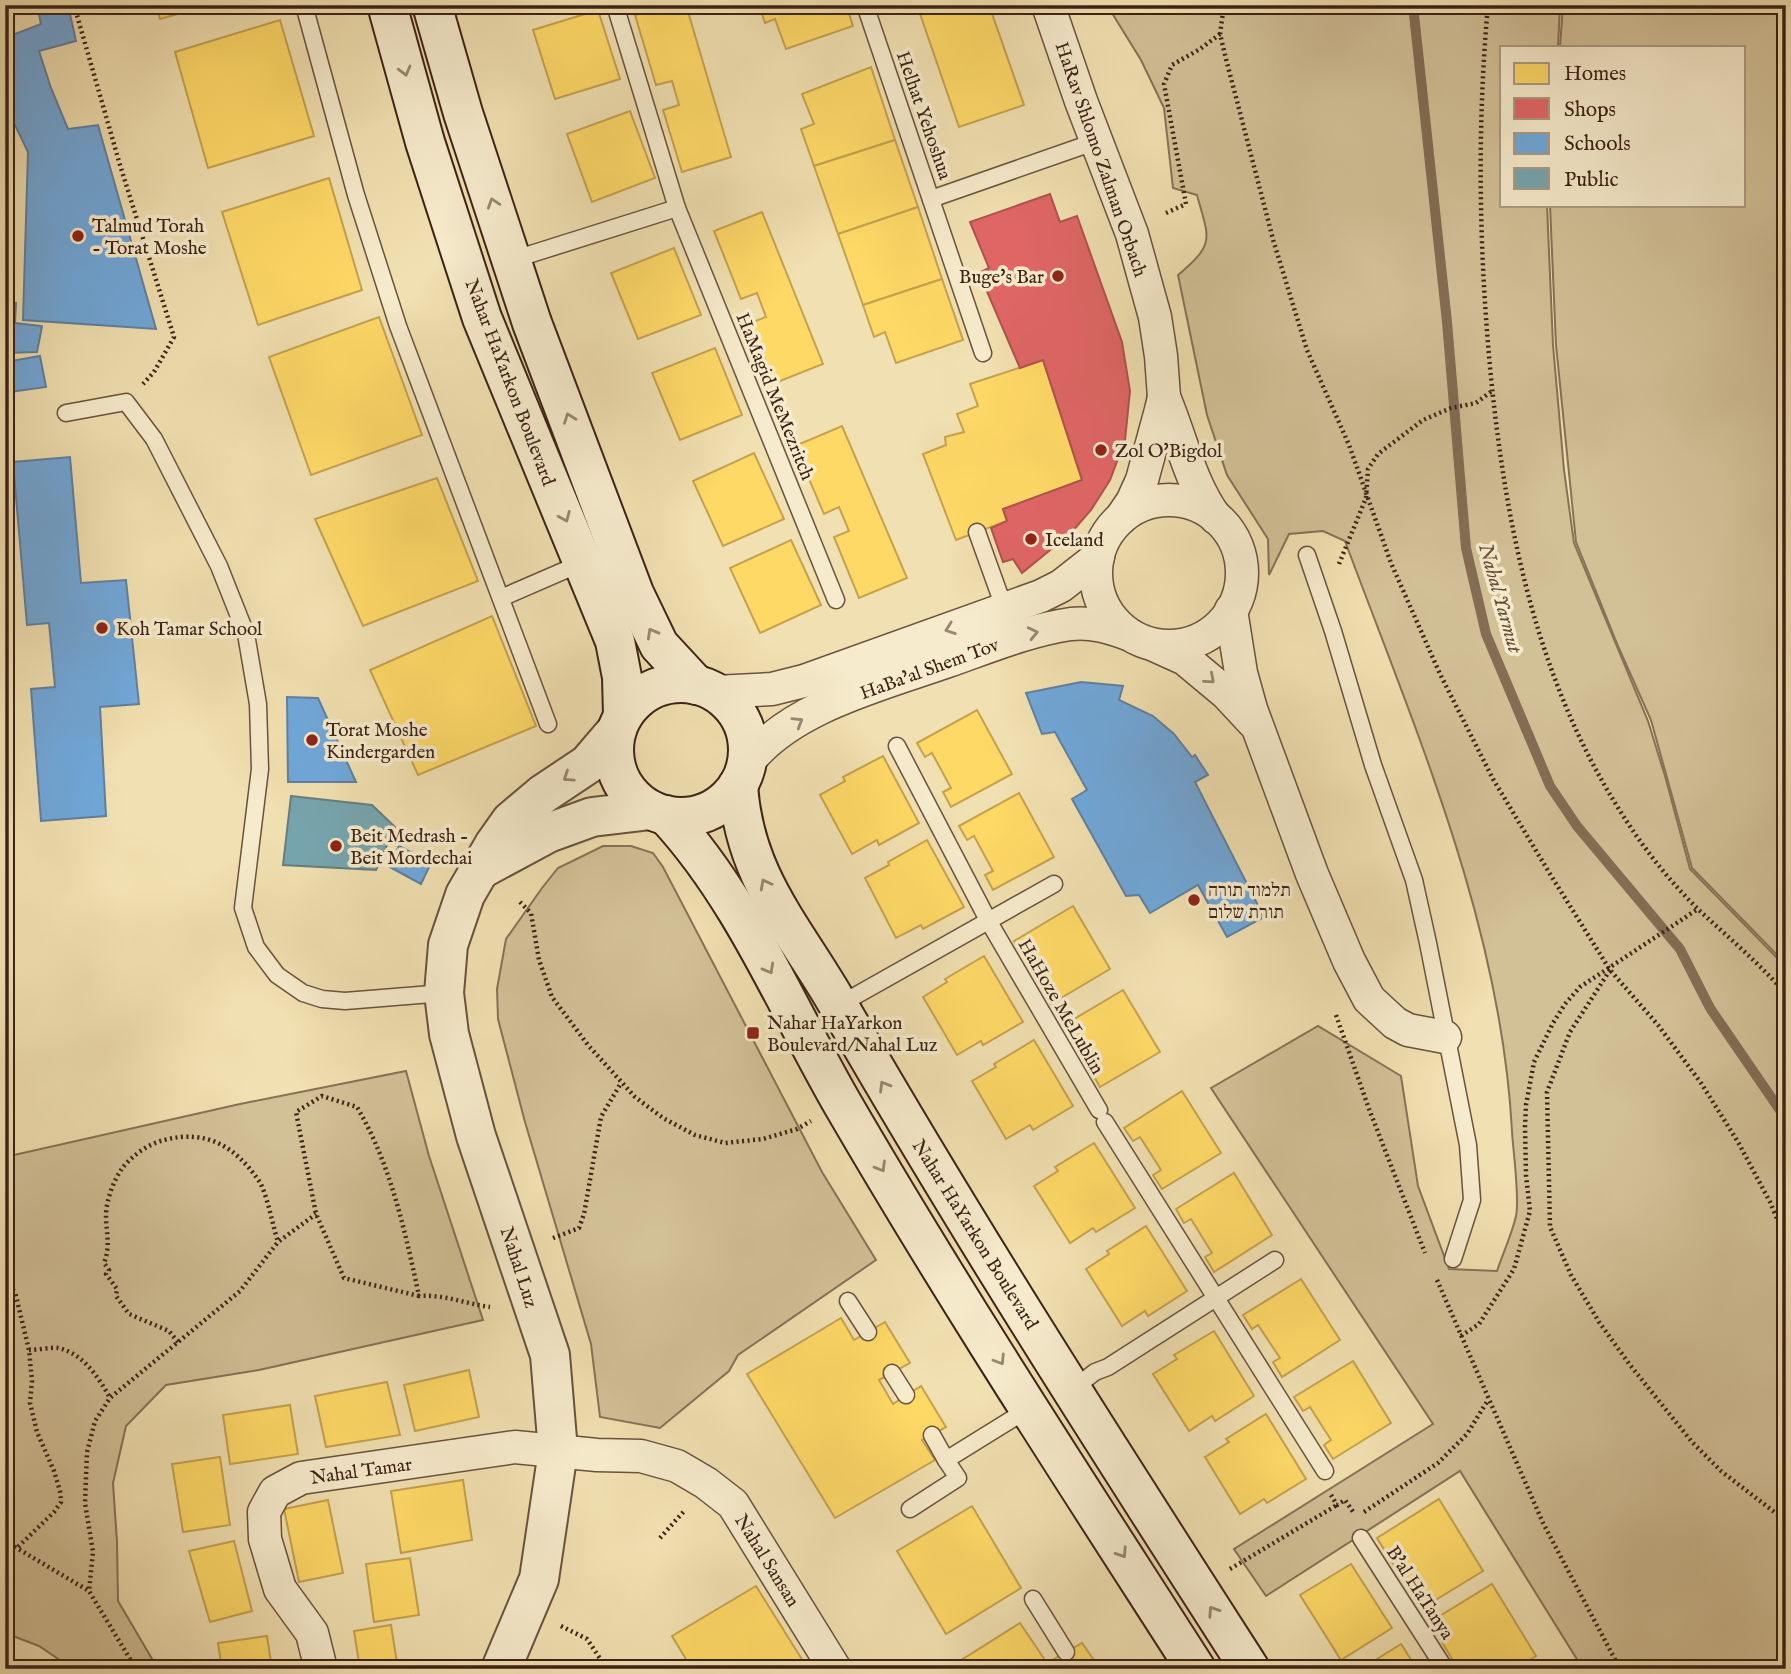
<svg xmlns="http://www.w3.org/2000/svg" width="1791" height="1674" font-family="'IM FELL English','Frank Ruhl Libre',serif">
<style>
.green{fill:#d2c097;stroke:#877157;stroke-width:2}
.homes{fill:#ffd966;stroke:#c4a24e;stroke-width:2}
.shops{fill:#e06666;stroke:#af524e;stroke-width:2}
.schools{fill:#6fa8dc;stroke:#6080a1;stroke-width:2}
.public{fill:#76a5af;stroke:#657e81;stroke-width:2}
.lines{fill:none;stroke-linecap:round;stroke-linejoin:round}
.stream{stroke:#836d54;stroke-width:10}
.service-casing{stroke:#69523e;stroke-width:19}
.minor-casing{stroke:#69523e;stroke-width:35}
.tertiary-casing{stroke:#69523e;stroke-width:42}
.secondary-casing{stroke:#3c2217;stroke-width:42}
.path{stroke:#3c2217;stroke-width:4.5;stroke-dasharray:2 3.5;stroke-linecap:butt}
.service{stroke:#f6ebcc;stroke-width:16}
.minor{stroke:#f6ebcc;stroke-width:32}
.tertiary{stroke:#f6ebcc;stroke-width:38}
.secondary{stroke:#f6ebcc;stroke-width:38}
.oneway{stroke:#998672}
.poi-dot{fill:#8f2418;stroke:#f6ebcc;stroke-width:2.5}
.labels{text-anchor:middle;stroke-width:7;stroke-linejoin:round;paint-order:stroke}
.street-label{font-size:19px;fill:#3c2217;stroke:#f6ebcc}
.poi-label{font-size:19px;fill:#3c2217;stroke:#f6ebcc;text-anchor:start}
.water-label{font-size:21px;font-style:italic;fill:#664e3b;stroke:#f6ebcc}
</style>
<rect width="100%" height="100%" fill="#f1e0b1"/>
<filter id="stains"><feTurbulence type="fractalNoise" baseFrequency=".00286" numOctaves="4"/><feColorMatrix values="0 0 0 0 .2 0 0 0 0 .09 0 0 0 0 .02 0 0 0 .5 -.17"/></filter>
<radialGradient id="worn" r=".72"><stop offset=".6" stop-color="#630" stop-opacity="0"/><stop offset="1" stop-color="#630" stop-opacity=".3"/></radialGradient>
<g class="green">
<path d="M 1107,5 L 1560,5 L 1558,47 L 1502,47 L 1502,205 L 1547,205 L 1553,345 L 1564,470 L 1574,543 L 1648,721 L 1665,776 L 1690,869 L 1786,967 L 1786,1669 L 1583,1669 L 1460,1471 L 1266,1596 L 1234,1549 L 1433,1424 L 1211,1088 L 1318,1026 L 1401,1076 L 1418,1186 L 1449,1269 L 1497,1271 C 1503,1253 1512,1234 1516,1216 C 1520,1199 1513,1151 1512,1131 C 1501,925 1416,732 1345,541 L 1323,531 L 1289,534 L 1269,575 L 1268,539 L 1227,475 L 1207,415 L 1178,275 C 1216,243 1209,239 1197,195 L 1173,188 L 1164,108 L 1141,60 Z"/>
<path d="M 1563,5 L 1786,5 L 1786,964 L 1692,868 L 1651,720 L 1618,646 L 1576,542 L 1556,345 L 1550,205 L 1744,205 L 1744,47 L 1560,47 Z"/>
<path d="M 603,846 L 631,846 L 653,853 L 663,867 L 822,1172 L 876,1260 L 738,1355 L 729,1371 L 660,1428 L 600,1417 L 591,1344 L 525,1122 L 498,1019 L 497,989 L 506,939 L 542,888 L 558,868 Z"/>
<path d="M 406,1071 L 429,1156 L 483,1320 L 259,1370 L 166,1385 L 126,1426 L 113,1483 L 117,1542 L 118,1601 L 158,1669 L 73,1669 L 39,1646 L 5,1633 L 5,1157 L 240,1104 Z"/>
</g>
<g class="homes">
<path d="M 156,5 L 210,5 L 160,19 Z"/>
<path d="M 668,5 L 686,5 L 731,157 L 682,172 L 663,110 L 679,105 L 672,81 L 656,85 L 635,15 Z"/>
<path d="M 759,5 L 846,5 L 853,26 L 786,49 L 775,19 L 765,23 Z"/>
<path d="M 917,5 L 989,5 L 1024,105 L 959,127 Z"/>
<path d="M 598,10 L 620,79 L 555,99 L 533,30 Z"/>
<path d="M 280,20 L 314,136 L 208,168 L 175,52 Z"/>
<path d="M 871,67 L 895,140 L 814,166 L 801,129 L 814,124 L 802,94 Z"/>
<path d="M 630,111 L 655,178 L 592,202 L 567,134 Z"/>
<path d="M 895,140 L 918,207 L 838,234 L 814,166 Z"/>
<path d="M 329,178 L 362,290 L 258,325 L 222,212 Z"/>
<path d="M 918,207 L 942,279 L 863,305 L 838,234 Z"/>
<path d="M 762,212 L 823,364 L 775,383 L 750,323 L 766,317 L 757,293 L 741,299 L 714,231 Z"/>
<path d="M 674,248 L 701,315 L 638,339 L 611,273 Z"/>
<path d="M 942,279 L 963,340 L 896,363 L 885,332 L 874,337 L 863,305 Z"/>
<path d="M 379,317 L 422,435 L 311,475 L 269,357 Z"/>
<path d="M 715,348 L 742,415 L 680,440 L 652,373 Z"/>
<path d="M 1043,360 L 1082,480 L 1003,509 L 1007,521 L 956,540 L 923,454 L 946,445 L 945,437 L 964,432 L 957,414 L 978,406 L 970,384 Z"/>
<path d="M 842,426 L 907,578 L 859,598 L 834,537 L 849,531 L 839,507 L 824,514 L 795,446 Z"/>
<path d="M 754,453 L 784,519 L 723,546 L 693,481 Z"/>
<path d="M 437,478 L 478,581 L 363,626 L 315,519 Z"/>
<path d="M 791,540 L 821,605 L 760,633 L 730,568 Z"/>
<path d="M 492,616 L 536,726 L 418,775 L 370,670 Z"/>
<path d="M 977,710 L 1012,774 L 951,807 L 943,792 L 951,788 L 932,753 L 925,757 L 917,743 Z"/>
<path d="M 883,756 L 919,823 L 879,845 L 877,840 L 852,854 L 820,795 L 845,781 L 843,777 Z"/>
<path d="M 1019,793 L 1054,857 L 993,890 L 985,875 L 993,871 L 974,836 L 967,840 L 959,826 Z"/>
<path d="M 927,840 L 964,907 L 923,929 L 921,925 L 896,938 L 865,878 L 889,865 L 888,862 Z"/>
<path d="M 1073,906 L 1110,969 L 1051,1004 L 1042,989 L 1050,985 L 1030,951 L 1022,955 L 1014,941 Z"/>
<path d="M 984,956 L 1023,1022 L 983,1045 L 981,1041 L 957,1055 L 923,997 L 947,982 L 945,979 Z"/>
<path d="M 1123,990 L 1160,1052 L 1100,1087 L 1092,1073 L 1099,1069 L 1079,1035 L 1072,1038 L 1064,1025 Z"/>
<path d="M 1034,1040 L 1073,1106 L 1033,1130 L 1030,1125 L 1006,1139 L 972,1081 L 996,1067 L 994,1064 Z"/>
<path d="M 1182,1091 L 1221,1153 L 1162,1189 L 1153,1175 L 1161,1170 L 1140,1137 L 1133,1141 L 1124,1128 Z"/>
<path d="M 1094,1143 L 1135,1208 L 1096,1232 L 1093,1228 L 1070,1243 L 1034,1186 L 1058,1171 L 1055,1167 Z"/>
<path d="M 1234,1173 L 1272,1235 L 1214,1272 L 1205,1257 L 1212,1253 L 1191,1219 L 1184,1223 L 1176,1209 Z"/>
<path d="M 1146,1226 L 1187,1291 L 1148,1316 L 1145,1311 L 1122,1326 L 1086,1269 L 1109,1254 L 1107,1251 Z"/>
<path d="M 1301,1279 L 1340,1340 L 1282,1377 L 1273,1362 L 1280,1358 L 1258,1325 L 1252,1329 L 1243,1315 Z"/>
<path d="M 841,1318 L 854,1340 L 885,1322 L 910,1363 L 879,1380 L 893,1404 L 921,1386 L 946,1427 L 922,1440 L 935,1460 L 835,1518 L 747,1374 Z"/>
<path d="M 1214,1331 L 1254,1396 L 1215,1421 L 1212,1416 L 1189,1431 L 1153,1374 L 1177,1359 L 1174,1355 Z"/>
<path d="M 1353,1361 L 1391,1423 L 1333,1459 L 1324,1445 L 1331,1440 L 1310,1407 L 1303,1411 L 1294,1397 Z"/>
<path d="M 469,1370 L 479,1417 L 415,1431 L 404,1385 Z"/>
<path d="M 387,1382 L 400,1435 L 326,1447 L 315,1396 Z"/>
<path d="M 290,1405 L 298,1454 L 230,1464 L 223,1415 Z"/>
<path d="M 1266,1414 L 1306,1479 L 1267,1503 L 1264,1499 L 1240,1514 L 1205,1457 L 1229,1442 L 1226,1439 Z"/>
<path d="M 220,1457 L 230,1525 L 183,1532 L 172,1464 Z"/>
<path d="M 463,1480 L 472,1540 L 401,1553 L 391,1491 Z"/>
<path d="M 1439,1499 L 1483,1571 L 1421,1609 L 1377,1538 Z"/>
<path d="M 328,1500 L 343,1573 L 299,1582 L 284,1509 Z"/>
<path d="M 972,1506 L 1021,1588 L 946,1634 L 897,1551 Z"/>
<path d="M 234,1541 L 252,1611 L 210,1622 L 189,1551 Z"/>
<path d="M 410,1558 L 419,1615 L 374,1622 L 366,1564 Z"/>
<path d="M 1351,1564 L 1392,1628 L 1341,1660 L 1300,1595 Z"/>
<path d="M 1492,1584 L 1536,1656 L 1515,1669 L 1458,1669 L 1430,1622 Z"/>
<path d="M 756,1586 L 808,1669 L 692,1669 L 672,1636 Z"/>
<path d="M 1020,1623 L 1047,1663 L 1082,1643 L 1100,1669 L 947,1669 Z"/>
<path d="M 391,1625 L 398,1669 L 360,1669 L 354,1631 Z"/>
<path d="M 267,1636 L 272,1669 L 222,1669 L 218,1643 Z"/>
<path d="M 1401,1644 L 1417,1669 L 1361,1669 Z"/>
</g>
<path class="shops" d="M 1050,194 L 1060,222 L 1077,216 L 1122,342 L 1130,391 L 1125,440 L 1110,480 L 1091,510 L 1071,533 L 1022,573 L 1013,559 L 1003,562 L 991,528 L 1007,521 L 1003,509 L 1082,480 L 1043,360 L 1020,368 L 979,273 L 989,268 L 970,222 Z"/>
<g class="schools">
<path d="M 37,5 L 68,5 L 76,41 L 39,51 L 51,88 L 68,129 L 98,125 L 156,329 L 23,320 L 28,152 L 15,125 L 5,130 L 5,38 L 41,24 Z"/>
<path d="M 5,302 L 16,303 L 15,323 L 42,326 L 37,352 L 5,353 Z"/>
<path d="M 40,356 L 46,387 L 10,392 L 10,411 L 5,412 L 5,362 Z"/>
<path d="M 70,457 L 81,583 L 126,580 L 139,704 L 100,707 L 106,816 L 41,821 L 31,689 L 55,687 L 49,623 L 27,625 L 13,462 Z"/>
<path d="M 1081,682 L 1123,686 L 1119,700 L 1153,716 L 1174,734 L 1192,757 L 1195,755 L 1208,775 L 1195,782 L 1264,917 L 1227,937 L 1198,885 L 1150,913 L 1139,895 L 1126,896 L 1072,799 L 1087,790 L 1055,732 L 1042,734 L 1026,693 Z"/>
<path d="M 287,697 L 318,698 L 356,782 L 288,782 Z"/>
<path d="M 399,846 L 431,863 L 421,884 L 388,866 Z"/>
</g>
<path class="public" d="M 291,796 L 372,805 L 395,827 L 376,870 L 283,865 Z"/>
<g class="lines">
<path class="stream" d="M 1413,5 L 1447,322 L 1466,548 L 1486,634 L 1550,786 L 1577,826 L 1680,949 L 1710,1008 L 1786,1119"/>
<g class="service-casing">
<g id="service">
<path d="M 304,5 L 356,195 L 398,326 L 548,724"/>
<path d="M 615,5 L 677,208 L 836,600"/>
<path d="M 865,5 L 983,353"/>
<path d="M 931,199 L 1097,141"/>
<path d="M 512,260 L 677,208"/>
<path d="M 66,413 L 126,402 L 154,439 L 219,566 L 246,634 L 258,704 L 260,769 L 243,908 L 256,947 L 277,975 L 303,993 L 322,999 L 345,1001 L 444,993"/>
<path d="M 977,532 L 1005,610"/>
<path d="M 1307,555 L 1333,631 L 1373,765 L 1414,880 L 1428,943 L 1468,1145 L 1472,1200 L 1453,1259"/>
<path d="M 501,598 L 584,562"/>
<path d="M 897,746 L 989,922 L 1099,1110"/>
<path d="M 839,1005 L 1054,884"/>
<path d="M 1105,1122 L 1325,1471"/>
<path d="M 848,1301 L 868,1332"/>
<path d="M 892,1373 L 906,1395"/>
<path d="M 1073,1389 L 1095,1372 L 1108,1367 L 1275,1260"/>
<path d="M 932,1435 L 946,1460"/>
<path d="M 910,1509 L 958,1478 L 946,1460 L 1030,1408"/>
<path d="M 1361,1538 L 1445,1669"/>
<path d="M 1033,1599 L 1066,1652"/>
</g>
</g>
<g class="minor-casing">
<g id="minor">
<path d="M 1048,5 L 1081,101 L 1132,234 L 1155,317 L 1161,356 L 1164,397 L 1161,410 L 1142,480 L 1132,502 L 1121,518"/>
<path d="M 1164,397 C 1181,437 1190,483 1216,518"/>
<circle cx="1169" cy="573" r="73"/>
<path d="M 1231,610 L 1241,673 L 1251,709 L 1312,874 L 1349,961 L 1369,999 L 1395,1023 L 1408,1030 L 1445,1037"/>
<path d="M 1154,645 L 1185,659 L 1227,694 L 1253,722"/>
<path d="M 715,692 L 772,689 L 804,681 L 1041,596 L 1061,586 L 1098,557"/>
<path d="M 746,765 C 788,707 883,684 948,661 C 988,647 1029,630 1071,624 C 1092,622 1109,627 1128,634"/>
<path d="M 321,1669 L 312,1633 L 280,1589 L 265,1539 L 264,1512 L 275,1492 L 301,1478 L 515,1447 L 597,1455 L 641,1456 L 677,1466 L 706,1483 L 733,1504 L 835,1669"/>
</g>
</g>
<g class="tertiary-casing">
<g id="tertiary">
<path d="M 483,868 L 548,833 L 592,817 L 651,810"/>
<path d="M 501,1669 L 539,1579 L 558,1451 L 550,1355 L 476,1136 L 449,1034 L 444,993 L 448,945 L 465,895 L 494,845 L 511,821 L 543,794 L 588,764 L 617,730"/>
</g>
</g>
<g class="secondary-casing">
<g id="secondary">
<path d="M 387,5 L 425,142 L 482,318 L 615,641 L 622,677 L 623,716"/>
<path d="M 432,5 L 463,113 L 532,323 L 634,593 L 659,645 L 696,685"/>
<circle cx="681" cy="750" r="67"/>
<path d="M 738,785 C 744,879 796,930 840,1008 C 969,1232 1110,1451 1250,1669"/>
<path d="M 666,815 C 743,898 786,1006 842,1103 C 954,1296 1076,1482 1196,1669"/>
</g>
</g>
<g class="path">
<path d="M 74,5 L 120,165 L 174,337 L 154,372 L 143,384"/>
<path d="M 1224,5 L 1220,34 L 1226,59 L 1274,243 L 1307,350 L 1349,445 L 1391,563 L 1440,674 L 1493,779 L 1550,874 L 1610,970 L 1658,1025 L 1701,1083 L 1738,1142 L 1770,1202 L 1786,1240"/>
<path d="M 1488,5 C 1477,126 1479,247 1490,367 C 1505,524 1536,680 1622,814 C 1644,849 1671,883 1700,911 C 1729,938 1760,964 1786,994"/>
<path d="M 1166,213 L 1186,204 L 1164,84 L 1172,65 L 1200,49 L 1220,34"/>
<path d="M 1339,564 L 1366,498 L 1368,469 L 1378,454 L 1423,420 L 1451,408 L 1476,403 L 1492,391"/>
<path d="M 520,902 L 531,913 L 539,960 L 552,997 L 588,1045 L 635,1097 L 663,1118 L 695,1135 L 725,1143 L 763,1139 L 797,1129 L 811,1121"/>
<path d="M 1610,970 L 1570,1032 L 1547,1092 L 1550,1227 L 1571,1275 L 1599,1322 L 1630,1365 L 1692,1442 L 1721,1471 L 1786,1521"/>
<path d="M 1336,1015 L 1369,1109 L 1425,1253"/>
<path d="M 553,1238 L 579,1228 L 584,1214 L 601,1117 L 621,1083"/>
<path d="M 1437,1280 L 1543,1523 L 1620,1669"/>
<path d="M 5,1282 L 15,1292 L 29,1350 L 32,1381 L 30,1403 L 37,1432 L 54,1471 L 60,1491 L 61,1502 L 54,1512 L 18,1547"/>
<path d="M 419,1296 L 344,1278 L 316,1214 L 296,1112 L 322,1096 L 357,1107 C 391,1165 405,1231 419,1296 C 444,1294 466,1304 490,1307"/>
<path d="M 1461,1336 L 1479,1324 L 1514,1269 L 1530,1211 L 1526,1175 L 1525,1127 L 1526,1105 L 1534,1062 L 1553,1023 L 1565,1004 L 1580,987 L 1698,909"/>
<path d="M 178,1342 L 169,1331 L 129,1314 L 116,1296 L 117,1289 L 106,1274 L 109,1270 L 104,1263 C 111,1245 106,1233 106,1216 C 106,1201 113,1182 121,1170 C 131,1156 148,1144 164,1140 C 206,1129 235,1146 259,1181 C 267,1193 273,1227 278,1242"/>
<path d="M 29,1350 C 38,1350 50,1347 58,1348 C 83,1353 99,1378 110,1398"/>
<path d="M 1331,1495 L 1337,1505 L 1345,1500 L 1354,1513"/>
<path d="M 1364,1512 L 1438,1463 L 1467,1434 L 1488,1400"/>
<path d="M 660,1538 L 685,1510"/>
<path d="M 5,1541 L 89,1591"/>
<path d="M 1230,1569 L 1337,1505"/>
<path d="M 561,1626 L 587,1639 L 607,1669"/>
<path d="M 136,1669 L 89,1591 L 93,1552 L 85,1503 L 87,1452 L 95,1421 L 110,1398 L 240,1291 L 278,1242 L 316,1214"/>
</g>
<use href="#service" class="service"/>
<use href="#minor" class="minor"/>
<use href="#tertiary" class="tertiary"/>
<use href="#secondary" class="secondary"/>
</g>
<defs><path id="oneway-chevron" d="M-2-3.5L2.5 0L-2 3.5" fill="none" stroke-width="1.6" stroke-linecap="round" stroke-linejoin="round" transform="scale(1.75)"/></defs>
<g class="oneway">
<use href="#oneway-chevron" transform="translate(405 71) rotate(75)"/>
<use href="#oneway-chevron" transform="translate(493 203) rotate(-108)"/>
<use href="#oneway-chevron" transform="translate(569 418) rotate(-110)"/>
<use href="#oneway-chevron" transform="translate(565 517) rotate(67)"/>
<use href="#oneway-chevron" transform="translate(950 629) rotate(160)"/>
<use href="#oneway-chevron" transform="translate(652 633) rotate(-119)"/>
<use href="#oneway-chevron" transform="translate(1033 633) rotate(-13)"/>
<use href="#oneway-chevron" transform="translate(1210 679) rotate(41)"/>
<use href="#oneway-chevron" transform="translate(798 722) rotate(-31)"/>
<use href="#oneway-chevron" transform="translate(568 777) rotate(146)"/>
<use href="#oneway-chevron" transform="translate(765 884) rotate(-118)"/>
<use href="#oneway-chevron" transform="translate(769 969) rotate(61)"/>
<use href="#oneway-chevron" transform="translate(884 1086) rotate(-121)"/>
<use href="#oneway-chevron" transform="translate(881 1167) rotate(59)"/>
<use href="#oneway-chevron" transform="translate(1000 1360) rotate(58)"/>
<use href="#oneway-chevron" transform="translate(1122 1553) rotate(57)"/>
<use href="#oneway-chevron" transform="translate(1213 1611) rotate(-123)"/>
</g>
<g class="poi-dot">
<circle cx="78" cy="236" r="7"/>
<circle cx="1058" cy="276" r="7"/>
<circle cx="1101" cy="450" r="7"/>
<circle cx="1031" cy="539" r="7"/>
<circle cx="102" cy="628" r="7"/>
<circle cx="312" cy="740" r="7"/>
<circle cx="336" cy="846" r="7"/>
<circle cx="1194" cy="900" r="7"/>
<rect x="746" y="1026" width="14" height="14" rx="3.5"/>
</g>
<g class="labels">
<g class="street-label">
<text transform="translate(925 115) rotate(71)" y="7">Helhat Yehoshua</text>
<text transform="translate(1102 159) rotate(71)" y="7">HaRav Shlomo Zalman Orbach</text>
<text transform="translate(511 382) rotate(69)" y="7">Nahar HaYarkon Boulevard</text>
<text transform="translate(776 396) rotate(68)" y="7">HaMagid MeMezritch</text>
<text transform="translate(929 668) rotate(-20)" y="7">HaBa'al Shem Tov</text>
<text transform="translate(1062 1006) rotate(60)" y="7">HaHoze MeLublin</text>
<text transform="translate(976 1234) rotate(58)" y="7">Nahar HaYarkon Boulevard</text>
<text transform="translate(520 1267) rotate(72)" y="7">Nahal Luz</text>
<text transform="translate(361 1470) rotate(-8)" y="7">Nahal Tamar</text>
<text transform="translate(768 1560) rotate(58)" y="7">Nahal Sansan</text>
<text transform="translate(1421 1592) rotate(57)" y="7">B'al HaTanya</text>
</g>
<g class="poi-label">
<text x="92" y="232">Talmud Torah<tspan x="92" dy="22">- Torat Moshe</tspan></text>
<text x="1044" y="283" text-anchor="end">Buge's Bar</text>
<text x="1115" y="457">Zol O'Bigdol</text>
<text x="1045" y="546">Iceland</text>
<text x="116" y="635">Koh Tamar School</text>
<text x="326" y="736">Torat Moshe<tspan x="326" dy="22">Kindergarden</tspan></text>
<text x="350" y="842">Beit Medrash -<tspan x="350" dy="22">Beit Mordechai</tspan></text>
<text x="1208" y="896">תלמוד תורה<tspan x="1208" dy="22">תורת שלום</tspan></text>
<text x="767" y="1029">Nahar HaYarkon<tspan x="767" dy="22">Boulevard/Nahal Luz</tspan></text>
</g>
<g class="water-label">
<text transform="translate(1501 598) rotate(74)" y="7">Nahal Yarmut</text>
</g>
</g>
<rect width="1791" height="1674" fill="none" stroke="#f1e0b1" stroke-width="28"/>
<rect x="7" y="7" width="1777" height="1660" fill="none" stroke="#3c2217" stroke-width="3.5"/>
<rect x="14" y="14" width="1763" height="1646" fill="none" stroke="#3c2217" stroke-width="2"/>
<rect x="1500" y="46" width="245" height="161" fill="#f6ebcc" stroke="#ac9b84" stroke-width="2"/>
<rect x="1514" y="63" width="35" height="21" fill="#ffd966" stroke="#ac9b84" stroke-width="2"/>
<text x="1564" y="80" font-size="21" fill="#3c2217">Homes</text>
<rect x="1514" y="98" width="35" height="21" fill="#e06666" stroke="#ac9b84" stroke-width="2"/>
<text x="1564" y="116" font-size="21" fill="#3c2217">Shops</text>
<rect x="1514" y="133" width="35" height="21" fill="#6fa8dc" stroke="#ac9b84" stroke-width="2"/>
<text x="1564" y="150" font-size="21" fill="#3c2217">Schools</text>
<rect x="1514" y="168" width="35" height="21" fill="#76a5af" stroke="#ac9b84" stroke-width="2"/>
<text x="1564" y="186" font-size="21" fill="#3c2217">Public</text>
<rect width="100%" height="100%" filter="url(#stains)"/>
<rect width="100%" height="100%" fill="url(#worn)"/>
</svg>
